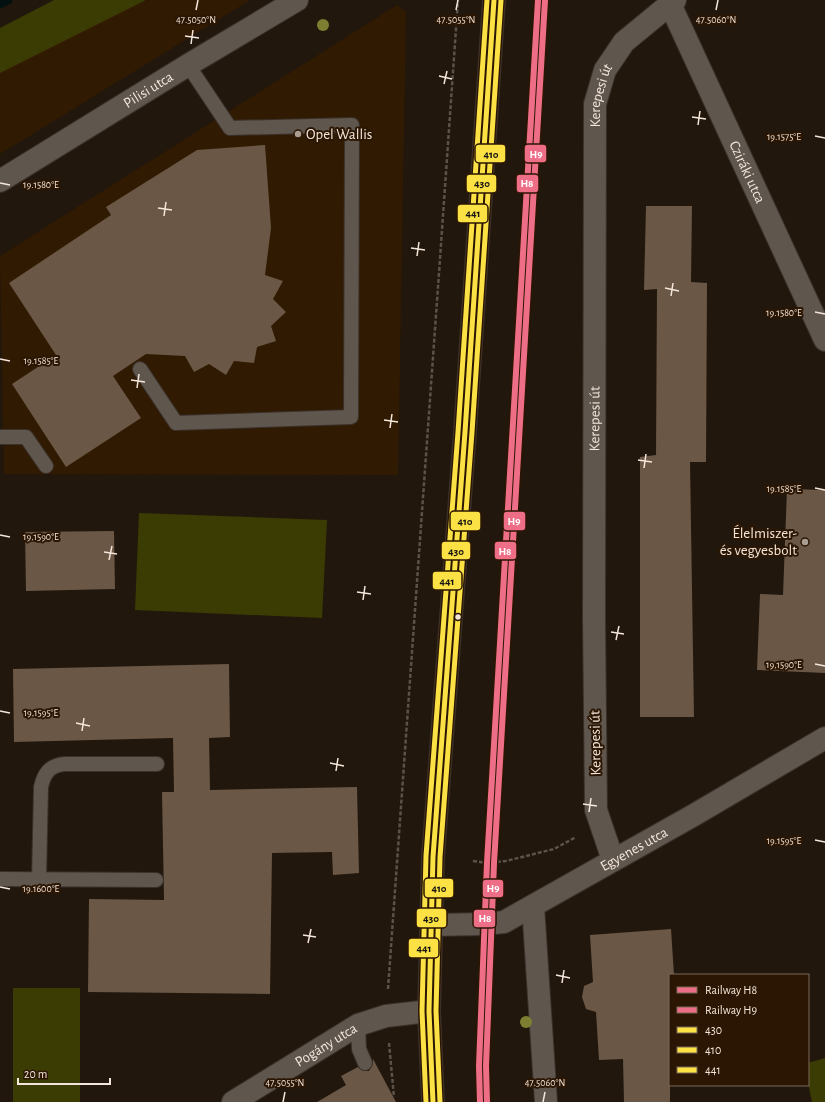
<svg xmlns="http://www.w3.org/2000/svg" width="825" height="1102" font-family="'Alegreya Sans',sans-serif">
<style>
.built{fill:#311a02}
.green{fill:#3a3c04}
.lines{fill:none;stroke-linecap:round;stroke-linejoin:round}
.stream{stroke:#041111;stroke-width:9}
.building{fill:#6a5746}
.lane-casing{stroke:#3a312a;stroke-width:16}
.street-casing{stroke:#3a312a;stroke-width:24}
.primary-casing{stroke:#3a312a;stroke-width:24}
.path{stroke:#5b524a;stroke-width:2.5;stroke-dasharray:4 2;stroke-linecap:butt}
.lane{stroke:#5f564e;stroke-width:14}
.street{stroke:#5f564e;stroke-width:22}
.primary{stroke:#63534b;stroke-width:22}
.bus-1-casing{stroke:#2b1603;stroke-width:8}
.bus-2-casing{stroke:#2b1603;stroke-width:8}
.bus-3-casing{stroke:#2b1603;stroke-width:8}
.bus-1{stroke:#fbe143;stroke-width:5}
.bus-2{stroke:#fbe143;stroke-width:5}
.bus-3{stroke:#fbe143;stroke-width:5}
.rail-1-casing{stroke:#2b1603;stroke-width:9}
.rail-2-casing{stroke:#2b1603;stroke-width:9}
.rail-1{stroke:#ed6e86;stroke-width:6}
.rail-2{stroke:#ed6e86;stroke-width:6}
.tree{fill:#7d7e32}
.ticks{fill:none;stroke:#f4e6da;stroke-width:1.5}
.poi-dot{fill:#aa9e92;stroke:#2b1603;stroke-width:1.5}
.bus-dot{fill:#f4e6da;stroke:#2b1603;stroke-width:1.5}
.labels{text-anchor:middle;stroke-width:4;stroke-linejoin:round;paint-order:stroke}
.street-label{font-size:15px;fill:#f4e6da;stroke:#2b1603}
.poi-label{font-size:15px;fill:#f4e6da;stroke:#2b1603;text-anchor:start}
.ticks-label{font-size:10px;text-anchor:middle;fill:#f4e6da;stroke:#2b1603;stroke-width:4;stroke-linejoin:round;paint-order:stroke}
.line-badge{stroke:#2b1603;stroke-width:1.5}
.badge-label{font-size:11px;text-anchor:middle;font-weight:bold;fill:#fff}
.pale-badge-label{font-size:11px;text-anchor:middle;font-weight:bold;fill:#111}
</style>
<rect width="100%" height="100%" fill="#22170c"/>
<g class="built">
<path d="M 148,0 L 250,0 L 0,154 L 0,56 Z"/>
<path d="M 397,5 L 406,12 L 398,475 L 4,474 L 0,256 Z"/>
</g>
<g class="green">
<path d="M 54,0 L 146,0 L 0,73 L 0,28 Z"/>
<path d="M 139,513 L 327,520 L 322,618 L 135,610 Z"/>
<rect x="13" y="988" width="67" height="114"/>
<path d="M 825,1058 L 825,1102 L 812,1102 L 808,1083 L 808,1063 Z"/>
</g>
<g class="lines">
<path class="stream" d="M 0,4 L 8,0"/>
</g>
<g class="building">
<path d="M 265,145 L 271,228 L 265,275 L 283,281 L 273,299 L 286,312 L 271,326 L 276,341 L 257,347 L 254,363 L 234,361 L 226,375 L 209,364 L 194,372 L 185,356 L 146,354 L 113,376 L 141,418 L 66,467 L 12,384 L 56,355 L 9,283 L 111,215 L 106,207 L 197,150 Z"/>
<path d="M 646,206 L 692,206 L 691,282 L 707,283 L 706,462 L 690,462 L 694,717 L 640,717 L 640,457 L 656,455 L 657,289 L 644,290 Z"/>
<path d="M 787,489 L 825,490 L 825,673 L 757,670 L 760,594 L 783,595 Z"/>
<path d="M 114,531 L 115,589 L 26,591 L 25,532 Z"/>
<path d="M 229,664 L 230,737 L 209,738 L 210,790 L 357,787 L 359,873 L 333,875 L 332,852 L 272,853 L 270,994 L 88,992 L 89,899 L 164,900 L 162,792 L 174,792 L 173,738 L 14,742 L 13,669 Z"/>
<path d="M 671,929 L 674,975 L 670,975 L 670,1102 L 624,1102 L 623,1059 L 599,1060 L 596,1012 L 586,1009 L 582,997 L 584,986 L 593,982 L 590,935 Z"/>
<path d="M 373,1059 L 396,1102 L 317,1102 L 346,1085 L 341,1076 L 358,1067 L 364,1071 L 369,1071 L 373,1064 Z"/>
</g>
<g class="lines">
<g class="lane-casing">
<g id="lane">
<path d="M 140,369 L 176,423 L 351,417 L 352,125 L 230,128 L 188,65"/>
<path d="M 0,437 L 26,437 L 46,466"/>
<path d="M 0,879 L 156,880"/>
<path d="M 39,879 L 41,787 C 44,773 50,765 65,764 L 157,764"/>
<path d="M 358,1025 L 359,1049 L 365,1063"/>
</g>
</g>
<g class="street-casing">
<g id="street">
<path id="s1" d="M 670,4 L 825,340"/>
<path id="s2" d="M 0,181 L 188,65 L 297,0"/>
<path id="s3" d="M 613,860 L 596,810 L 594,618 L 595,104 L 605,70 L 624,42 L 675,0"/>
<path d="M 533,906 L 546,1102"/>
<path id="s4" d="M 431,925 L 485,924 L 504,922 L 694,815 L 825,738"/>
<path id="s5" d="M 233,1102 L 358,1025 L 386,1016 L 429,1011"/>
</g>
</g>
<g class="primary-casing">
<path id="primary" d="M 433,1102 L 429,1011 L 433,857 L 465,432 L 494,0"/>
</g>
<g class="path">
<path d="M 473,861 L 487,863 L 506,861 L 554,849 L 576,837"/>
<path d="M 388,989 L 439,273 L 458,0"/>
<path d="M 389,1043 L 394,1097"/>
</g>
<use href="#lane" class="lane"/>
<use href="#street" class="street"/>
<use href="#primary" class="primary"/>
<g class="bus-1-casing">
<path id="bus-1" d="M 433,1102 L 429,1011 L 433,857 L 465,432 L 494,0"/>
</g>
<g class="bus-2-casing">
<path id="bus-2" d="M 440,1102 L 436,1011 L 440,857 L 472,432 L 501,0"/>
</g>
<g class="bus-3-casing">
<path id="bus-3" d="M 426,1102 L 422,1011 L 426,856 L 458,432 L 487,0"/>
</g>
<use href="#bus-1" class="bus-1"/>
<use href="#bus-2" class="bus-2"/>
<use href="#bus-3" class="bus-3"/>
<g class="rail-1-casing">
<path id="rail-1" d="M 480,1102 L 479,1066 L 487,863 L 538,0"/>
</g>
<g class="rail-2-casing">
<path id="rail-2" d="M 487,1102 L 486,1066 L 494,863 L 545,0"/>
</g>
<use href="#rail-1" class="rail-1"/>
<use href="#rail-2" class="rail-2"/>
</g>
<g class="tree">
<circle cx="323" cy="25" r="6"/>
<circle cx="526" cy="1022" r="6"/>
</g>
<path class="ticks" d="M 196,10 L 198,0M 456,10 L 458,0M 716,10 L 718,0M 185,36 L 199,38M 191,44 L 193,30M 439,76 L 452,79M 444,84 L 447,71M 692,117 L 706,119M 698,125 L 700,111M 815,136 L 825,138M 0,183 L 10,185M 158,208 L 172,210M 164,216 L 166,202M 411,248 L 425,250M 417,256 L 419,242M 665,288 L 679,291M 671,296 L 673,283M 815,312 L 825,314M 0,359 L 10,361M 131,380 L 145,382M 137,388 L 139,374M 384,420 L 398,422M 390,428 L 392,414M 638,460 L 652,462M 644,468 L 646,454M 815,488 L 825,490M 0,535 L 10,537M 104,552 L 117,554M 109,560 L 112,546M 357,592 L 371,594M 363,600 L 365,586M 611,632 L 624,634M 616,640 L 619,626M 815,664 L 825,666M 0,711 L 10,713M 76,723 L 90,726M 82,731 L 84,718M 330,763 L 344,766M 336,771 L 338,758M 583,804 L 597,806M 589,812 L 591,798M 815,840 L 825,842M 0,887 L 10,889M 303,935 L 316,937M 308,943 L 311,929M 556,975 L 570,978M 562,983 L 564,970M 283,1102 L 285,1092M 543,1102 L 545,1092"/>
<g class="poi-dot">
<circle cx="298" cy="134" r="4"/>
<circle cx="805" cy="542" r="4"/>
</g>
<circle class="bus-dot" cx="458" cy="617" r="3.5"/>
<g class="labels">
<g class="street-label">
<text dy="5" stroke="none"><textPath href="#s2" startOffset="174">Pilisi utca</textPath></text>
<text dy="5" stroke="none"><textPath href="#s3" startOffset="768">Kerepesi út</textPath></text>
<text dy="5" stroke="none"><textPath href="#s1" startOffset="185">Cziráki utca</textPath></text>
<text dy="5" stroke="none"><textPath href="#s3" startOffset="444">Kerepesi út</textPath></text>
<text transform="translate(595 743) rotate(-91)" y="5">Kerepesi út</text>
<text dy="5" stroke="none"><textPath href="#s4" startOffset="222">Egyenes utca</textPath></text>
<text dy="5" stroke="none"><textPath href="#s5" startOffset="109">Pogány utca</textPath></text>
</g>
<g class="poi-label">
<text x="306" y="139">Opel Wallis</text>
<text x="797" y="538" text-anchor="end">Élelmiszer-<tspan x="797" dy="17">és vegyesbolt</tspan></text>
</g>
</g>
<g class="ticks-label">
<text x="196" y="23">47.5050°N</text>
<text x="456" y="23">47.5055°N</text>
<text x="716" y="23">47.5060°N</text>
<text x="784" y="140">19.1575°E</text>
<text x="41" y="188">19.1580°E</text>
<text x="784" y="316">19.1580°E</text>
<text x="41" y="364">19.1585°E</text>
<text x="784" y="492">19.1585°E</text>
<text x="41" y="540">19.1590°E</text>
<text x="784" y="668">19.1590°E</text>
<text x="41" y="716">19.1595°E</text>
<text x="784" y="844">19.1595°E</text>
<text x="41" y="892">19.1600°E</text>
<text x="285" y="1086">47.5055°N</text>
<text x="545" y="1086">47.5060°N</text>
</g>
<g class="line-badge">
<rect x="524" y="144" width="23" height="19" rx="4" fill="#ed6e86"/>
<rect x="475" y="144" width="31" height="19" rx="4" fill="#fbe143"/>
<rect x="516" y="174" width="23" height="19" rx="4" fill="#ed6e86"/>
<rect x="466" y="174" width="31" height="19" rx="4" fill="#fbe143"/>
<rect x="457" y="204" width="31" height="19" rx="4" fill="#fbe143"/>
<rect x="503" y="511" width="23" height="20" rx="4" fill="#ed6e86"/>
<rect x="450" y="511" width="31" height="20" rx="4" fill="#fbe143"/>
<rect x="441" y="541" width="30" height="19" rx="4" fill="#fbe143"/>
<rect x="494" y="541" width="23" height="19" rx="4" fill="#ed6e86"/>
<rect x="432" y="571" width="30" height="19" rx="4" fill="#fbe143"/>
<rect x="424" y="878" width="30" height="20" rx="4" fill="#fbe143"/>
<rect x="482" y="879" width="22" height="19" rx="4" fill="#ed6e86"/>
<rect x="416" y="908" width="31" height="20" rx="4" fill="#fbe143"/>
<rect x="473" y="909" width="23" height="19" rx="4" fill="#ed6e86"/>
<rect x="408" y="938" width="31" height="20" rx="4" fill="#fbe143"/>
</g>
<g class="badge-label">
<text x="536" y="158">H9</text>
<text x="527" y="187">H8</text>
<text x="514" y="525">H9</text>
<text x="505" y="555">H8</text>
<text x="493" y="892">H9</text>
<text x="485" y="922">H8</text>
</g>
<g class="pale-badge-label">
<text x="491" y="158">410</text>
<text x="482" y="187">430</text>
<text x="473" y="217">441</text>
<text x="465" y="525">410</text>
<text x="456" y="555">430</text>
<text x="447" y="585">441</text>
<text x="439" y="892">410</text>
<text x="431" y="922">430</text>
<text x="424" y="952">441</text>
</g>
<rect x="669" y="974" width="140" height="112" fill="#2b1603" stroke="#7b6959"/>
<rect x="677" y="987" width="20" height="6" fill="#ed6e86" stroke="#7b6959"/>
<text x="705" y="994" font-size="12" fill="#f4e6da">Railway H8</text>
<rect x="677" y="1007" width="20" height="6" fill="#ed6e86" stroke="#7b6959"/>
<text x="705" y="1014" font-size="12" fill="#f4e6da">Railway H9</text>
<rect x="677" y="1027" width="20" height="6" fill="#fbe143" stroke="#7b6959"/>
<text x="705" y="1034" font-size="12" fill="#f4e6da">430</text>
<rect x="677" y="1047" width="20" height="6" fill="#fbe143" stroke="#7b6959"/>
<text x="705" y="1054" font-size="12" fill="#f4e6da">410</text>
<rect x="677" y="1067" width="20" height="6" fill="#fbe143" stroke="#7b6959"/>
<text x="705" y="1074" font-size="12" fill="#f4e6da">441</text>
<path d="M18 1078v6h92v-6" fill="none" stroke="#f4e6da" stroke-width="2"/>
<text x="24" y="1078" font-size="12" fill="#f4e6da" stroke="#2b1603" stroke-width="3" paint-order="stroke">20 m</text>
</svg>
